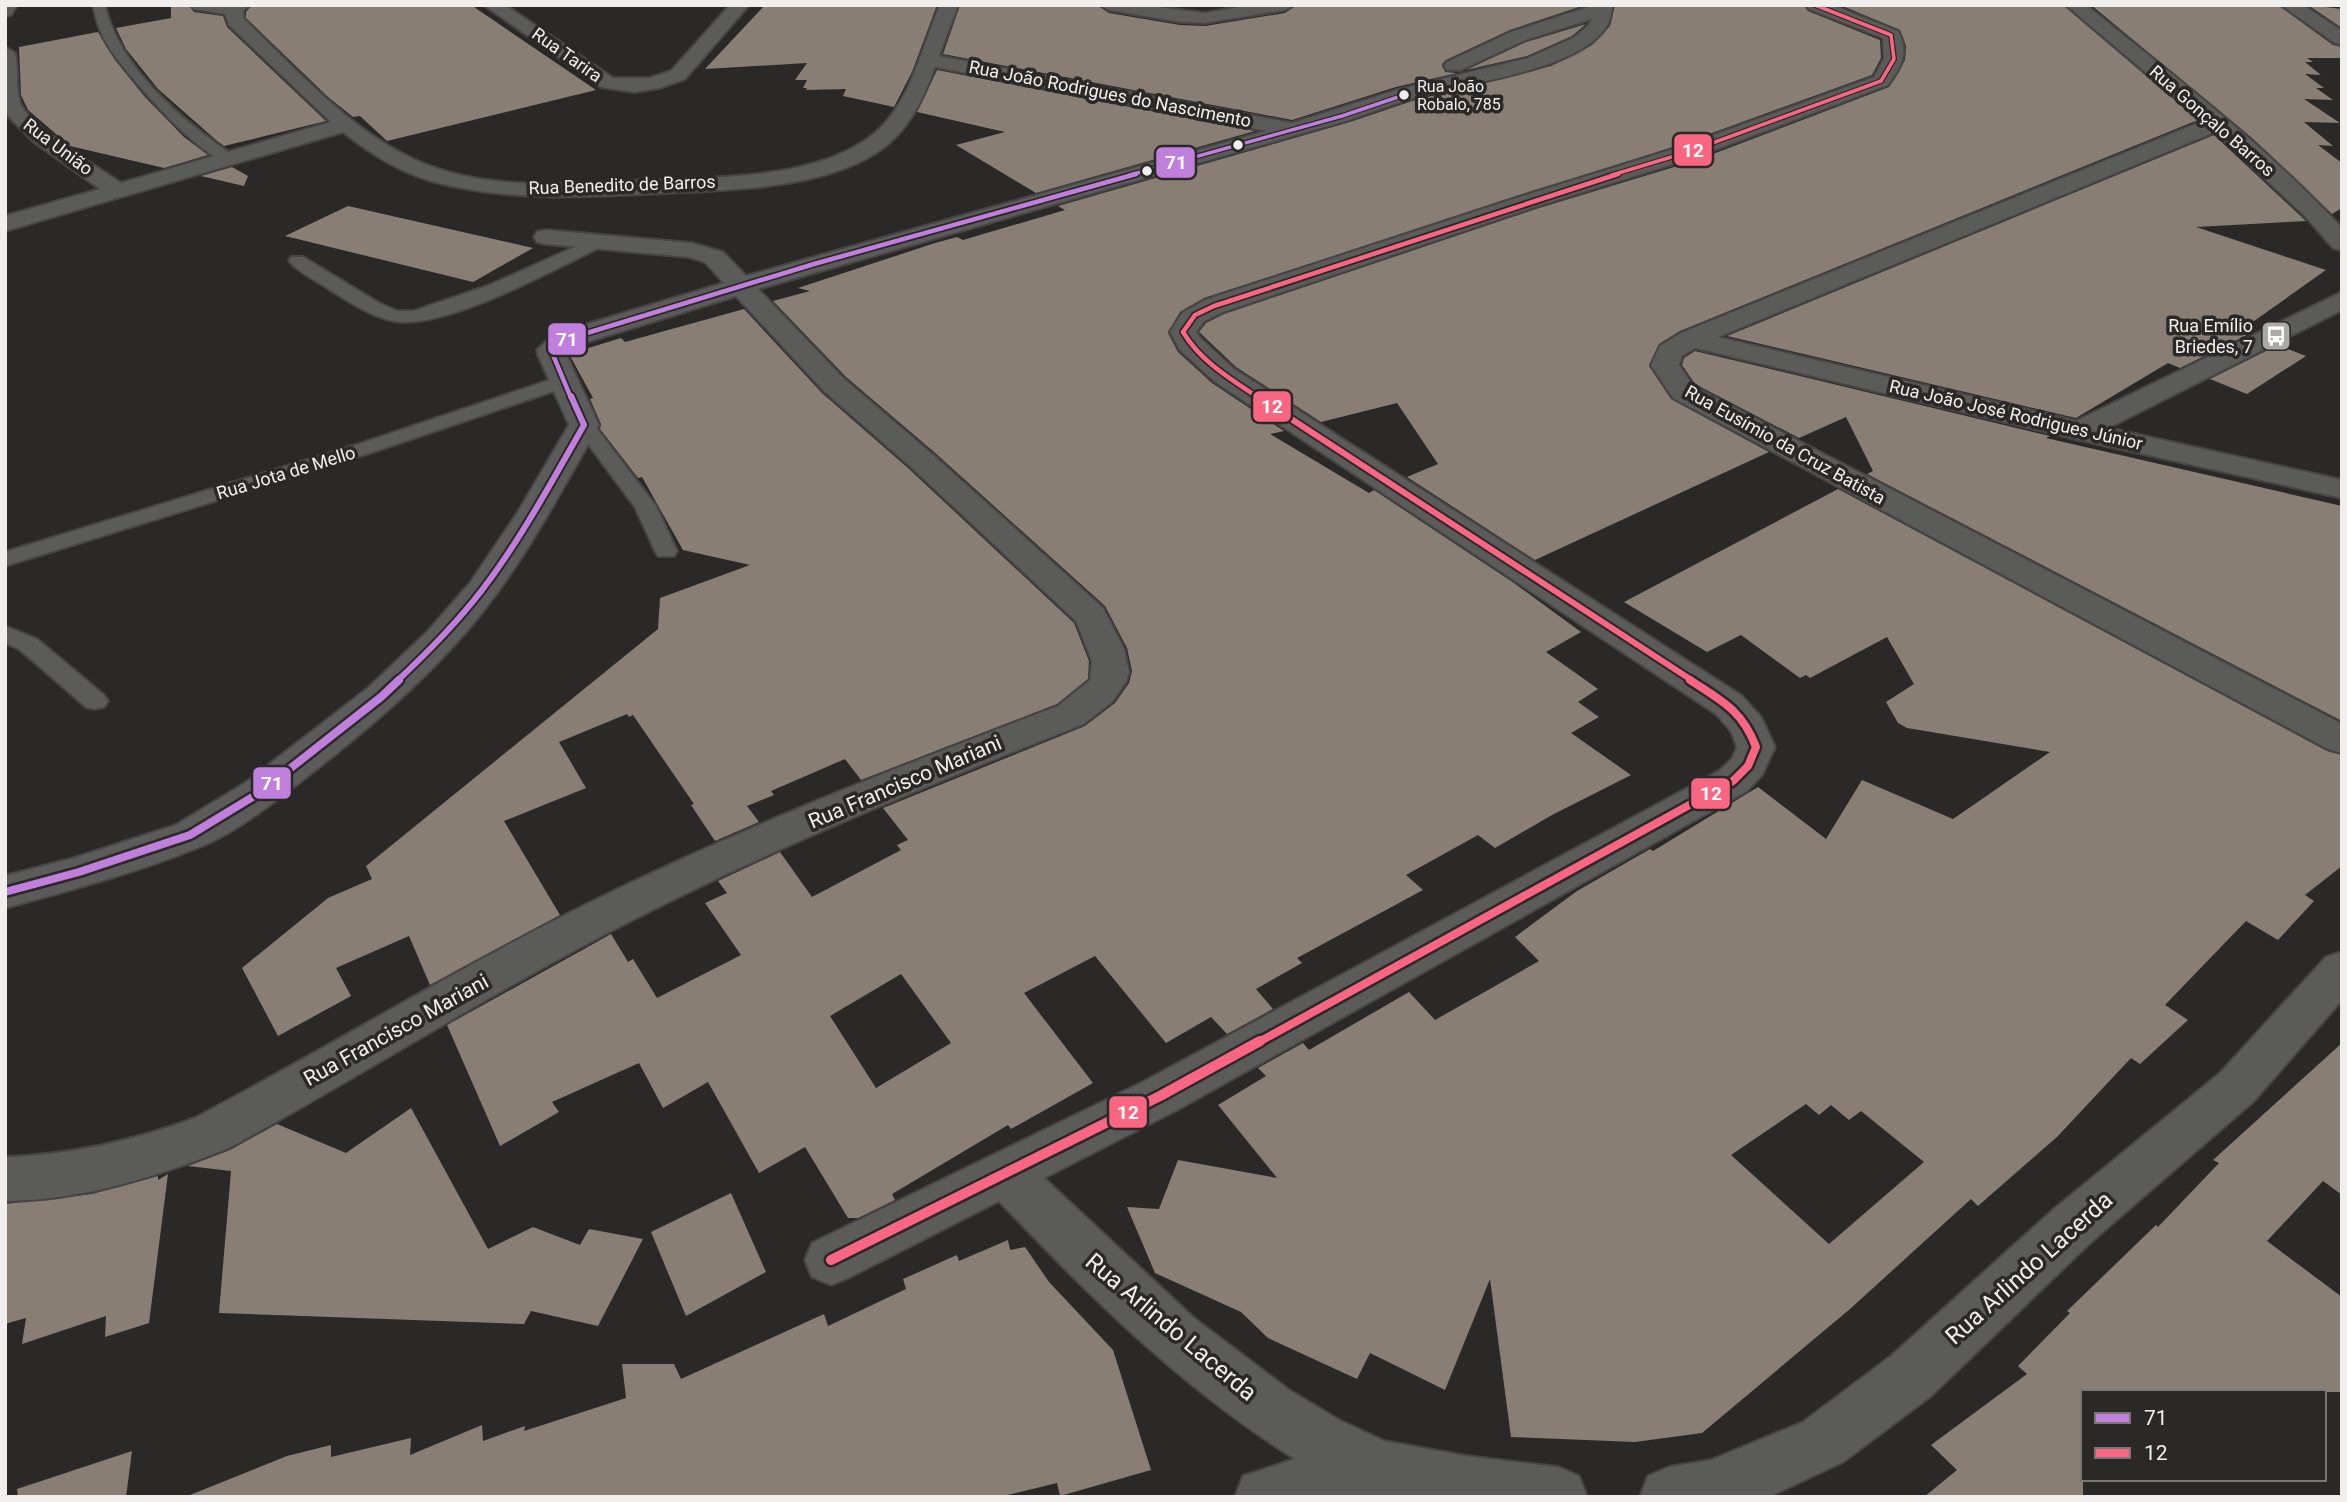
<svg xmlns="http://www.w3.org/2000/svg" width="2347" height="1502" font-family="Roboto,sans-serif">
<style>
.building{fill:#897e74;fill-rule:evenodd}
.lines{fill:none;stroke-linecap:round;stroke-linejoin:round}
.service-casing{stroke:#464544;stroke-width:4}
.minor-casing{stroke:#464544;stroke-width:4}
.service{fill:#5b5b5a;fill-rule:evenodd}
.minor{fill:#5b5b5a;fill-rule:evenodd}
.bus-1-far3-casing{stroke:#2b2927;stroke-width:6}
.bus-1-far2-casing{stroke:#2b2927;stroke-width:8}
.bus-1-far1-casing{stroke:#2b2927;stroke-width:10}
.bus-1-casing{stroke:#2b2927;stroke-width:13}
.bus-2-far4-casing{stroke:#2b2927;stroke-width:6}
.bus-2-far3-casing{stroke:#2b2927;stroke-width:8}
.bus-2-far2-casing{stroke:#2b2927;stroke-width:10}
.bus-2-far1-casing{stroke:#2b2927;stroke-width:13}
.bus-2-casing{stroke:#2b2927;stroke-width:15}
.bus-1-far3{stroke:#c07fdc;stroke-width:3.5}
.bus-1-far2{stroke:#c07fdc;stroke-width:4.5}
.bus-1-far1{stroke:#c07fdc;stroke-width:6}
.bus-1{stroke:#c07fdc;stroke-width:8}
.bus-2-far4{stroke:#fa6682;stroke-width:3.5}
.bus-2-far3{stroke:#fa6682;stroke-width:4.5}
.bus-2-far2{stroke:#fa6682;stroke-width:6}
.bus-2-far1{stroke:#fa6682;stroke-width:8}
.bus-2{stroke:#fa6682;stroke-width:10}
.bus-dot{fill:#f0efed;stroke:#2b2927;stroke-width:2.5}
.labels{text-anchor:middle;stroke-width:7;stroke-linejoin:round;paint-order:stroke}
.far-bus-label{font-size:16px;fill:#f0efed;stroke:#2b2927;text-anchor:start}
.far-street-label{font-size:18px;fill:#f0efed;stroke:#2b2927}
.far-poi-label{font-size:18px;fill:#f0efed;stroke:#2b2927;text-anchor:end}
.street-label{font-size:21px;fill:#f0efed;stroke:#2b2927}
.near-street-label{font-size:24px;fill:#f0efed;stroke:#2b2927}
.line-badge{stroke:#2b2927;stroke-width:2.5}
.badge-label{font-size:19px;text-anchor:middle;font-weight:bold;fill:#fff}
</style>
<rect width="100%" height="100%" fill="#2a2928"/>
<g class="building">
<path d="M 171,5 L 189,5 L 194,12 L 223,16 L 227,27 L 326,121 L 224,146 L 216,140 L 158,89 L 126,49 L 116,28 L 171,18 Z"/>
<path d="M 258,5 L 471,5 L 596,90 L 387,141 L 360,116 L 353,117 L 328,97 L 246,18 L 246,12 L 251,6 Z"/>
<path d="M 765,5 L 937,5 L 912,72 L 894,107 L 843,96 L 846,89 L 806,90 L 807,88 L 803,88 L 807,80 L 795,80 L 807,63 L 705,69 Z"/>
<path d="M 960,5 L 1097,5 L 1109,13 L 1180,25 L 1205,26 L 1285,13 L 1297,5 L 1585,5 L 1510,30 L 1446,60 L 1442,64 L 1445,72 L 1457,73 L 1396,87 L 1292,120 L 943,54 Z"/>
<path d="M 1615,5 L 1804,5 L 1808,11 L 1880,40 L 1881,58 L 1872,75 L 1679,145 L 1204,298 L 1180,312 L 1168,333 L 1178,352 L 1212,383 L 1284,431 L 1270,434 L 1369,493 L 1374,490 L 1514,583 L 1581,632 L 1546,652 L 1598,689 L 1578,702 L 1599,717 L 1571,733 L 1631,775 L 1552,815 L 1495,848 L 1478,835 L 1406,875 L 1423,890 L 1297,958 L 1302,963 L 1256,989 L 1273,1009 L 1227,1034 L 1211,1017 L 1166,1043 L 1095,956 L 1024,993 L 1093,1083 L 1011,1129 L 1008,1125 L 892,1194 L 895,1200 L 858,1218 L 848,1218 L 805,1147 L 759,1173 L 708,1082 L 663,1108 L 639,1063 L 552,1102 L 559,1112 L 500,1146 L 447,1025 L 611,934 L 628,962 L 633,959 L 657,998 L 741,955 L 705,903 L 727,893 L 718,881 L 780,852 L 812,897 L 901,850 L 897,845 L 908,840 L 883,808 L 1085,726 L 1115,703 L 1129,683 L 1132,671 L 1127,648 L 1105,606 L 934,452 L 846,377 L 773,301 L 810,291 L 798,288 L 935,243 L 957,237 L 963,240 L 1065,210 L 1058,206 L 1350,122 L 1415,100 L 1551,66 L 1592,45 L 1610,26 ZM 901,974 L 951,1043 L 876,1088 L 830,1016 Z"/>
<path d="M 1840,5 L 2063,5 L 2198,120 L 1680,331 L 1659,344 L 1649,366 L 1671,399 L 1769,452 L 1535,560 L 1407,477 L 1438,464 L 1397,403 L 1321,422 L 1236,367 L 1199,332 L 1206,323 L 1224,314 L 1539,208 L 1697,160 L 1889,87 L 1905,60 L 1906,46 L 1900,30 Z"/>
<path d="M 2091,5 L 2278,5 L 2333,45 L 2342,47 L 2342,58 L 2307,58 L 2313,62 L 2305,62 L 2321,75 L 2305,74 L 2324,88 L 2316,88 L 2333,100 L 2304,99 L 2340,123 L 2304,122 L 2333,146 L 2318,145 L 2342,163 L 2342,208 L 2332,214 L 2252,138 Z"/>
<path d="M 2308,5 L 2342,9 L 2342,28 Z"/>
<path d="M 1586,24 L 1572,36 L 1527,56 L 1466,70 L 1526,42 Z"/>
<path d="M 98,32 L 115,60 L 145,97 L 184,137 L 208,155 L 164,168 L 70,146 L 28,110 L 21,95 L 19,47 Z"/>
<path d="M 937,70 L 1255,131 L 1036,193 L 956,145 L 1005,132 L 917,112 Z"/>
<path d="M 2214,135 L 2306,221 L 2196,227 L 2326,270 L 2240,331 L 2249,334 L 2180,368 L 2168,363 L 2076,418 L 1727,336 Z"/>
<path d="M 232,167 L 248,176 L 244,186 L 201,176 Z"/>
<path d="M 348,206 L 533,248 L 473,282 L 285,236 Z"/>
<path d="M 744,309 L 822,393 L 908,468 L 1074,623 L 1089,661 L 1088,679 L 1057,704 L 861,780 L 845,759 L 771,791 L 774,795 L 747,806 L 759,822 L 715,841 L 691,805 L 694,804 L 633,715 L 629,717 L 627,714 L 559,742 L 586,788 L 504,821 L 560,915 L 430,985 L 409,936 L 336,968 L 351,996 L 278,1036 L 242,968 L 328,898 L 372,879 L 366,866 L 658,629 L 660,598 L 750,565 L 683,550 L 642,477 L 638,478 L 600,429 L 601,424 L 590,399 L 593,398 L 569,354 L 621,338 L 625,342 Z"/>
<path d="M 2278,345 L 2306,356 L 2247,394 L 2210,379 Z"/>
<path d="M 1695,351 L 2050,436 L 2046,438 L 2342,506 L 2342,721 L 1867,474 L 1873,471 L 1846,417 L 1799,438 L 1695,384 L 1682,365 L 1684,358 Z"/>
<path d="M 1838,489 L 2327,751 L 2342,755 L 2342,866 L 2305,895 L 2314,901 L 2278,940 L 2246,921 L 2165,1005 L 2188,1020 L 2140,1064 L 2131,1058 L 2057,1137 L 1978,1206 L 1971,1199 L 1850,1309 L 1702,1433 L 1635,1442 L 1511,1437 L 1490,1279 L 1445,1390 L 1370,1353 L 1357,1379 L 1268,1338 L 1241,1312 L 1155,1273 L 1127,1207 L 1159,1209 L 1178,1160 L 1277,1178 L 1218,1105 L 1266,1076 L 1258,1068 L 1303,1043 L 1309,1050 L 1409,992 L 1435,1020 L 1539,961 L 1515,937 L 1577,891 L 1650,849 L 1653,851 L 1758,787 L 1826,839 L 1862,780 L 1953,819 L 2050,752 L 1907,728 L 1898,723 L 1886,702 L 1914,684 L 1887,637 L 1810,678 L 1806,675 L 1800,678 L 1741,635 L 1707,652 L 1624,602 ZM 1806,1104 L 1819,1115 L 1831,1105 L 1849,1120 L 1861,1111 L 1924,1162 L 1829,1244 L 1731,1155 Z"/>
<path d="M 2342,1043 L 2342,1195 L 2323,1181 L 2267,1241 L 2342,1297 L 2342,1392 L 2083,1392 L 2083,1497 L 1924,1497 L 1957,1470 L 1931,1445 L 2027,1374 L 2018,1366 L 2070,1313 L 2067,1311 L 2156,1225 L 2158,1227 L 2219,1163 L 2213,1160 Z"/>
<path d="M 411,1108 L 488,1249 L 533,1227 L 580,1245 L 589,1229 L 643,1239 L 598,1326 L 531,1311 L 524,1324 L 219,1313 L 231,1171 L 188,1166 L 230,1150 L 277,1124 L 346,1153 Z"/>
<path d="M 168,1174 L 149,1323 L 105,1337 L 106,1316 L 22,1344 L 26,1318 L 5,1324 L 5,1204 L 92,1194 L 158,1176 L 158,1180 Z"/>
<path d="M 731,1193 L 766,1272 L 686,1316 L 651,1232 Z"/>
<path d="M 1008,1240 L 1010,1250 L 1025,1247 L 1049,1282 L 1113,1350 L 1151,1470 L 1060,1496 L 1057,1483 L 999,1497 L 191,1497 L 190,1495 L 287,1456 L 331,1445 L 331,1457 L 411,1438 L 410,1455 L 482,1425 L 483,1441 L 525,1426 L 524,1431 L 626,1398 L 622,1364 L 674,1364 L 681,1379 L 824,1314 L 828,1326 L 906,1289 L 903,1279 L 957,1255 L 959,1261 Z"/>
<path d="M 132,1451 L 126,1497 L 18,1497 L 17,1489 Z"/>
</g>
<g class="lines">
<g class="service-casing">
<g id="service">
<path d="M 93,5 L 105,5 C 119,68 183,121 234,156 L 237,159 L 234,162 C 207,169 123,70 108,46 C 100,33 96,20 93,5 Z"/>
<path d="M 597,237 L 603,238 L 605,242 L 603,246 C 554,269 446,330 394,321 C 372,317 351,303 332,291 C 319,282 299,273 289,261 L 291,257 L 303,257 L 379,303 L 397,311 L 414,311 L 490,285 Z"/>
<path d="M 565,375 L 572,377 L 575,381 L 572,385 L 373,452 L 5,566 L 5,552 L 359,444 Z"/>
<path d="M 584,419 L 591,421 L 656,506 L 677,551 L 674,556 L 658,556 L 655,551 L 635,507 L 574,425 L 577,421 Z"/>
<path d="M 5,626 L 37,639 L 104,695 L 108,701 L 104,707 L 95,709 L 86,707 L 19,649 L 5,643 Z"/>
</g>
</g>
<g class="minor-casing">
<g id="minor">
<path d="M 5,5 L 17,5 L 11,15 L 5,16 Z"/>
<path d="M 191,5 L 249,5 L 243,11 L 244,19 C 297,70 352,133 420,162 C 493,193 576,183 651,180 C 720,177 822,179 876,132 C 911,102 922,46 940,5 L 958,5 L 939,56 L 1292,123 L 1397,90 L 1528,58 L 1573,38 L 1588,26 L 1592,19 L 1525,40 L 1461,70 L 1447,70 L 1444,66 L 1447,62 L 1511,32 L 1594,5 L 1612,5 C 1611,15 1610,23 1604,30 C 1576,68 1481,81 1436,92 C 1406,99 1378,110 1349,120 L 758,289 L 844,379 L 932,454 L 1103,608 L 1124,649 L 1129,672 L 1126,682 L 1113,701 L 1084,724 C 925,786 767,850 615,929 C 484,997 359,1077 229,1148 C 156,1177 84,1200 5,1201 L 5,1157 C 71,1155 133,1141 195,1118 C 326,1049 452,971 585,905 C 738,829 898,767 1058,706 L 1090,680 L 1092,661 L 1076,621 L 910,466 L 824,391 L 736,296 L 574,346 L 565,352 L 599,425 C 566,483 534,543 494,597 C 443,666 376,723 308,776 C 278,799 237,832 202,846 C 139,872 71,890 5,908 L 5,876 L 74,858 L 176,825 L 245,783 L 368,688 L 427,632 L 470,583 L 518,512 L 569,425 L 538,355 L 537,350 L 554,334 L 724,283 L 705,262 L 689,257 L 546,244 L 537,242 L 534,237 L 537,232 L 546,230 L 691,243 L 723,252 L 746,276 L 1266,131 L 935,67 C 923,100 907,134 876,153 C 819,189 729,190 663,193 C 585,197 508,202 431,181 C 398,171 369,153 343,132 L 5,231 L 5,216 L 100,189 L 33,141 L 5,113 L 5,47 L 15,53 C 19,69 15,86 20,102 C 28,126 98,167 121,183 L 331,122 L 229,25 L 225,14 L 194,9 Z"/>
<path d="M 484,5 L 505,5 L 613,78 L 649,78 L 671,71 L 730,5 L 749,5 L 685,79 L 659,88 L 634,92 L 601,87 Z"/>
<path d="M 1100,5 L 1142,5 L 1205,13 L 1250,5 L 1294,5 L 1285,10 L 1205,23 L 1180,22 L 1109,10 Z"/>
<path d="M 1806,5 L 1832,5 L 1898,31 C 1910,52 1901,68 1888,85 L 1696,157 L 1538,206 L 1223,312 L 1204,321 L 1196,332 L 1201,339 L 1234,369 L 1742,696 L 1761,717 L 1775,747 L 1762,775 L 1747,791 L 1177,1110 L 1044,1178 L 1194,1318 L 1289,1390 L 1339,1420 L 1384,1441 L 1466,1456 L 1558,1467 L 1579,1476 L 1587,1497 L 1235,1497 L 1243,1476 L 1295,1459 C 1182,1388 1090,1297 999,1201 L 850,1277 L 831,1285 L 812,1277 L 805,1260 L 812,1243 L 1143,1082 L 1719,771 L 1732,759 L 1737,747 L 1731,731 L 1716,714 L 1214,381 L 1180,350 L 1170,332 L 1182,313 L 1205,300 L 1522,196 L 1680,147 L 1874,77 L 1884,59 L 1883,38 L 1809,9 Z"/>
<path d="M 2066,5 L 2086,5 C 2174,76 2265,145 2342,228 L 2342,250 L 2333,248 L 2305,216 L 2215,132 L 1718,337 L 2076,421 L 2342,292 L 2342,310 L 2108,428 L 2342,480 L 2342,498 L 2080,440 L 1695,348 L 1682,356 L 1679,365 L 1693,386 L 2342,724 L 2342,753 L 2328,749 L 1673,398 L 1651,365 L 1660,346 L 1681,333 L 2203,121 Z"/>
<path d="M 2281,5 L 2303,5 L 2342,31 L 2342,45 L 2335,43 Z"/>
<path d="M 2342,952 L 2342,1000 L 2254,1101 L 2090,1243 L 1931,1396 L 1843,1462 L 1768,1497 L 1640,1497 L 1648,1476 L 1669,1467 L 1711,1460 L 1803,1422 L 1891,1356 L 2054,1209 L 2220,1073 L 2326,957 Z"/>
</g>
</g>
<use href="#service" class="service"/>
<use href="#minor" class="minor"/>
<g class="bus-1-far3-casing">
<path id="bus-1-far3" d="M 1130,175 L 1342,116 L 1404,95"/>
</g>
<g class="bus-1-far2-casing">
<path id="bus-1-far2" d="M 571,398 L 551,350 L 564,340 L 814,264 L 1136,174"/>
</g>
<g class="bus-1-far1-casing">
<path id="bus-1-far1" d="M 397,681 C 427,653 456,624 482,590 C 521,539 552,481 584,425 L 571,396"/>
</g>
<g class="bus-1-casing">
<path id="bus-1" d="M 5,892 L 79,872 L 190,835 L 259,793 L 381,697 L 399,680"/>
</g>
<g class="bus-2-far4-casing">
<path id="bus-2-far4" d="M 1612,175 L 1688,152 L 1881,81 L 1894,59 L 1891,35 L 1815,5"/>
</g>
<g class="bus-2-far3-casing">
<path id="bus-2-far3" d="M 1259,398 C 1232,380 1200,361 1183,332 L 1195,315 L 1214,306 L 1618,174"/>
</g>
<g class="bus-2-far2-casing">
<path id="bus-2-far2" d="M 1256,396 L 1693,681"/>
</g>
<g class="bus-2-far1-casing">
<path id="bus-2-far1" d="M 1257,1043 L 1733,781 L 1748,766 L 1756,747 C 1742,710 1722,701 1690,680"/>
</g>
<g class="bus-2-casing">
<path id="bus-2" d="M 831,1260 L 1160,1096 L 1260,1041"/>
</g>
<use href="#bus-1-far3" class="bus-1-far3"/>
<use href="#bus-1-far2" class="bus-1-far2"/>
<use href="#bus-1-far1" class="bus-1-far1"/>
<use href="#bus-1" class="bus-1"/>
<use href="#bus-2-far4" class="bus-2-far4"/>
<use href="#bus-2-far3" class="bus-2-far3"/>
<use href="#bus-2-far2" class="bus-2-far2"/>
<use href="#bus-2-far1" class="bus-2-far1"/>
<use href="#bus-2" class="bus-2"/>
</g>
<defs>
<g id="bus-square" transform="scale(1.575)"><rect x="-9" y="-9" width="18" height="18" rx="4" fill="#abaaa8" stroke="#2b2927"/><path d="M-5-6H5V4H4V6H2V4H-2V6H-4V4H-5ZM-3.5-4V0h7V-4ZM-3.5 1.2v1.5H-2V1.2ZM2 1.2v1.5H3.5V1.2Z" fill="#fff"/></g>
</defs>
<g fill-rule="evenodd">
<use href="#bus-square" x="2276" y="336"/>
</g>
<g class="bus-dot">
<circle cx="1404" cy="95" r="6"/>
<circle cx="1238" cy="145" r="6"/>
<circle cx="1147" cy="171" r="6"/>
</g>
<g class="labels">
<g class="far-bus-label">
<text x="1417" y="92">Rua João<tspan x="1417" dy="18">Robalo, 785</tspan></text>
</g>
<g class="far-street-label">
<text transform="translate(567 55) rotate(35)" y="6">Rua Tarira</text>
<text transform="translate(1110 94) rotate(11)" y="6">Rua João Rodrigues do Nascimento</text>
<text transform="translate(2212 121) rotate(41)" y="6">Rua Gonçalo Barros</text>
<text transform="translate(58 147) rotate(37)" y="6">Rua União</text>
<text transform="translate(622 185) rotate(-2)" y="6">Rua Benedito de Barros</text>
<text transform="translate(2016 415) rotate(13)" y="6">Rua João José Rodrigues Júnior</text>
<text transform="translate(1785 445) rotate(29)" y="6">Rua Eusímio da Cruz Batista</text>
<text transform="translate(286 473) rotate(-17)" y="6">Rua Jota de Mello</text>
</g>
<g class="far-poi-label">
<text x="2253" y="332">Rua Emílio<tspan x="2253" dy="21">Briedes, 7</tspan></text>
</g>
<g class="street-label">
<text transform="translate(905 782) rotate(-23)" y="7">Rua Francisco Mariani</text>
<text transform="translate(396 1030) rotate(-29)" y="7">Rua Francisco Mariani</text>
</g>
<g class="near-street-label">
<text transform="translate(2029 1268) rotate(-42)" y="8">Rua Arlindo Lacerda</text>
<text transform="translate(1171 1327) rotate(40)" y="8">Rua Arlindo Lacerda</text>
</g>
</g>
<g class="line-badge">
<rect x="1673" y="133" width="40" height="34" rx="7" fill="#fa6682"/>
<rect x="1155" y="146" width="41" height="33" rx="7" fill="#c07fdc"/>
<rect x="547" y="322" width="40" height="34" rx="7" fill="#c07fdc"/>
<rect x="1252" y="390" width="40" height="33" rx="7" fill="#fa6682"/>
<rect x="252" y="766" width="40" height="34" rx="7" fill="#c07fdc"/>
<rect x="1690" y="777" width="41" height="33" rx="7" fill="#fa6682"/>
<rect x="1108" y="1095" width="40" height="34" rx="7" fill="#fa6682"/>
</g>
<g class="badge-label">
<text x="1693" y="157">12</text>
<text x="1176" y="169">71</text>
<text x="567" y="346">71</text>
<text x="1272" y="413">12</text>
<text x="272" y="790">71</text>
<text x="1711" y="800">12</text>
<text x="1128" y="1119">12</text>
</g>
<rect width="2347" height="1502" fill="none" stroke="#f0efed" stroke-width="14"/>
<rect x="2081" y="1390" width="245" height="91" fill="#2b2927" stroke="#7a7876" stroke-width="2"/>
<rect x="2095" y="1413" width="35" height="10" fill="#c07fdc" stroke="#7a7876" stroke-width="2"/>
<text x="2144" y="1425" font-size="21" fill="#f0efed">71</text>
<rect x="2095" y="1448" width="35" height="10" fill="#fa6682" stroke="#7a7876" stroke-width="2"/>
<text x="2144" y="1460" font-size="21" fill="#f0efed">12</text>
</svg>
